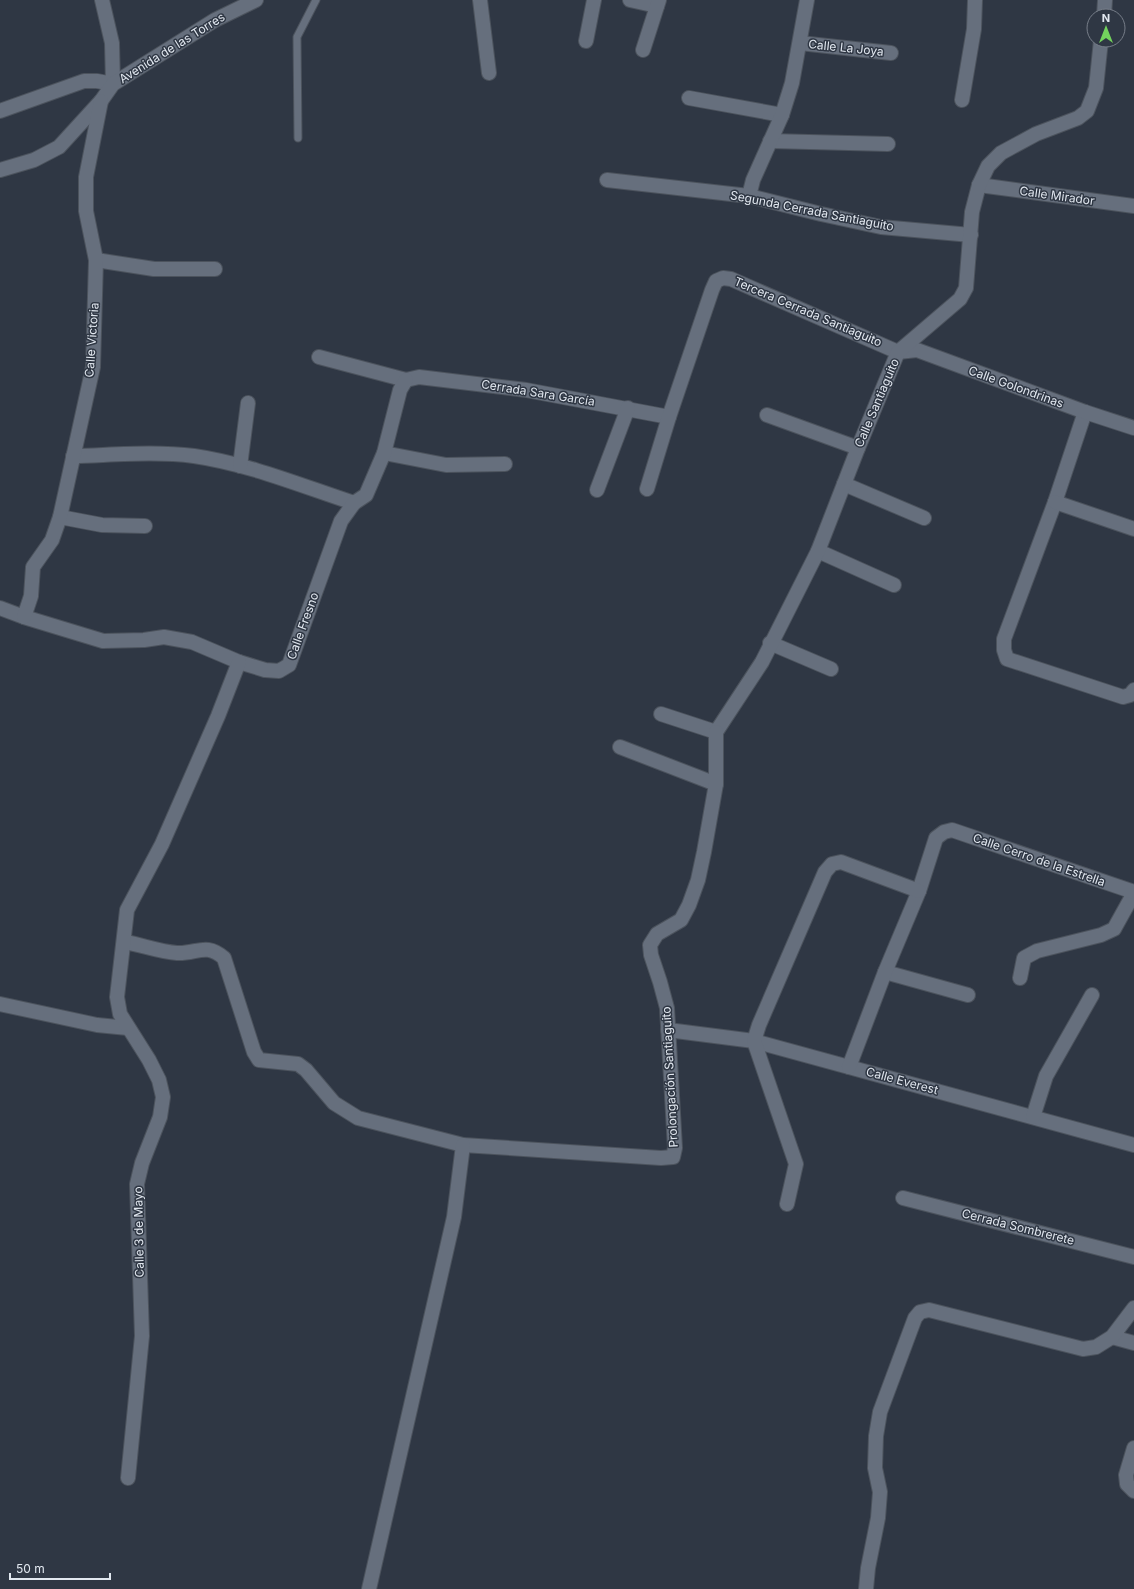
<svg xmlns="http://www.w3.org/2000/svg" width="1134" height="1589" font-family="Inter,sans-serif">
<style>
.lines{fill:none;stroke-linecap:round;stroke-linejoin:round}
.lane-casing{stroke:#4c535d;stroke-width:9}
.street-casing{stroke:#4c535d;stroke-width:16}
.lane{stroke:#666f7d;stroke-width:7}
.street{stroke:#666f7d;stroke-width:14}
.labels{text-anchor:middle;stroke-width:3;stroke-linejoin:round;paint-order:stroke}
.street-label{font-size:12px;fill:#e2e8f0;stroke:#2f3744}
</style>
<rect width="100%" height="100%" fill="#2f3744"/>
<g class="lines">
<g class="lane-casing">
<path id="lane" d="M 298,138 L 297,37 L 316,0"/>
</g>
<g class="street-casing">
<g id="street">
<path d="M 480,0 L 489,73"/>
<path d="M 630,0 L 657,6"/>
<path d="M 1104,16 L 1105,0"/>
<path d="M 586,41 L 594,0"/>
<path d="M 800,43 L 891,53"/>
<path d="M 643,50 L 659,0"/>
<path d="M 689,98 L 782,115"/>
<path d="M 962,100 L 974,29 L 975,0"/>
<path d="M 0,111 L 84,81 L 97,81 L 113,84 L 112,43 L 102,0"/>
<path d="M 770,141 L 888,144"/>
<path d="M 0,170 L 34,160 L 59,147 L 101,101 L 113,84 L 215,20 L 256,0"/>
<path d="M 607,180 L 749,196 L 821,214 L 881,227 L 971,235"/>
<path d="M 979,185 L 1134,206"/>
<path d="M 749,196 L 753,180 L 782,115 L 792,83 L 807,0"/>
<path d="M 96,260 L 154,269 L 215,269"/>
<path d="M 319,357 L 406,380 L 419,377 L 526,390 L 669,417"/>
<path d="M 1085,412 L 1055,502 L 1004,639 L 1004,650 L 1007,659 L 1123,697 L 1130,695 L 1134,690"/>
<path d="M 767,415 L 858,448"/>
<path d="M 384,453 L 446,465 L 505,464"/>
<path d="M 73,456 C 113,455 155,451 194,456 C 249,464 302,486 354,503"/>
<path d="M 240,466 L 248,403"/>
<path d="M 844,484 L 924,518"/>
<path d="M 647,489 L 669,417 L 712,290 L 716,281 L 723,278 L 731,279 L 898,352 L 917,350 L 1085,412 L 1134,428"/>
<path d="M 597,490 L 628,408"/>
<path d="M 1055,502 L 1134,529"/>
<path d="M 60,517 L 102,525 L 145,526"/>
<path d="M 818,551 L 894,585"/>
<path d="M 0,608 L 24,617 L 103,641 L 144,640 L 164,637 L 192,642 L 239,662 L 265,670 L 279,671 L 289,665 L 341,521 L 354,503 L 366,495 L 384,453 L 400,390 L 406,380"/>
<path d="M 24,617 L 31,596 L 33,567 L 52,540 L 60,517 L 93,367 L 96,260 L 86,211 L 86,177 L 101,101"/>
<path d="M 770,643 L 831,669"/>
<path d="M 661,714 L 716,732"/>
<path d="M 716,732 L 762,662 L 818,551 L 858,448 L 898,352 L 960,299 L 966,288 L 972,212 L 979,185 L 988,166 L 1001,153 L 1036,134 L 1078,118 L 1087,111 L 1096,88 L 1101,40"/>
<path d="M 620,747 L 716,784"/>
<path d="M 125,942 C 142,945 160,952 177,953 C 197,954 206,942 224,958 L 254,1052 L 259,1060 L 298,1064 L 306,1070 L 334,1103 L 358,1118 L 463,1145 L 661,1158 L 673,1157 L 675,1148 L 667,1008 L 660,982 L 651,955 L 650,945 L 657,934 L 681,920 L 689,905 L 698,880 L 704,852 L 716,784 L 716,732"/>
<path d="M 885,972 L 968,995"/>
<path d="M 1020,978 L 1024,958 L 1037,951 L 1101,935 L 1114,929 L 1134,893"/>
<path d="M 0,1004 L 97,1025 L 128,1028"/>
<path d="M 668,1030 L 754,1041 L 1134,1145"/>
<path d="M 849,1067 L 885,972 L 919,891 L 936,838 L 944,832 L 952,830 L 1134,892"/>
<path d="M 1033,1117 L 1046,1076 L 1092,995"/>
<path d="M 903,1198 L 1134,1257"/>
<path d="M 787,1204 L 796,1164 L 754,1041 L 759,1025 L 825,872 L 832,864 L 841,862 L 919,891"/>
<path d="M 1112,1337 L 1134,1343"/>
<path d="M 1134,1448 L 1126,1475 L 1127,1484 L 1134,1491"/>
<path d="M 128,1478 L 142,1336 L 137,1184 L 142,1163 L 160,1117 L 163,1097 L 159,1080 L 149,1060 L 120,1014 L 117,997 L 127,910 L 162,844 L 218,716 L 239,662"/>
<path d="M 369,1589 L 454,1217 L 463,1145"/>
<path d="M 866,1589 L 868,1568 L 878,1518 L 880,1492 L 875,1468 L 876,1436 L 880,1412 L 915,1318 L 920,1312 L 929,1310 L 1083,1349 L 1096,1347 L 1112,1337 L 1134,1308"/>
</g>
</g>
<use href="#lane" class="lane"/>
<use href="#street" class="street"/>
</g>
<g class="labels">
<g class="street-label">
<text transform="translate(172 48) rotate(-32)" y="4">Avenida de las Torres</text>
<text transform="translate(846 48) rotate(6)" y="4">Calle La Joya</text>
<text transform="translate(1057 196) rotate(8)" y="4">Calle Mirador</text>
<text transform="translate(812 211) rotate(11)" y="4">Segunda Cerrada Santiaguito</text>
<text transform="translate(808 312) rotate(23)" y="4">Tercera Cerrada Santiaguito</text>
<text transform="translate(92 340) rotate(-86)" y="4">Calle Victoria</text>
<text transform="translate(1016 387) rotate(20)" y="4">Calle Golondrinas</text>
<text transform="translate(538 393) rotate(9)" y="4">Cerrada Sara García</text>
<text transform="translate(877 403) rotate(-67)" y="4">Calle Santiaguito</text>
<text transform="translate(303 626) rotate(-70)" y="4">Calle Fresno</text>
<text transform="translate(1039 860) rotate(19)" y="4">Calle Cerro de la Estrella</text>
<text transform="translate(670 1077) rotate(-93)" y="4">Prolongación Santiaguito</text>
<text transform="translate(902 1081) rotate(15)" y="4">Calle Everest</text>
<text transform="translate(1018 1227) rotate(14)" y="4">Cerrada Sombrerete</text>
<text transform="translate(139 1232) rotate(-91)" y="4">Calle 3 de Mayo</text>
</g>
</g>
<g transform="translate(1106 28)"><circle r="19" fill="#2f3744" stroke="#777e89"/>
<path d="M0-3L7 15L0 10L-7 15Z" fill="#73d25d"/>
<text y="-6" font-size="11" font-weight="bold" text-anchor="middle" fill="#e2e8f0">N</text>
</g>
<path d="M10 1573v6h100v-6" fill="none" stroke="#e2e8f0" stroke-width="2"/>
<text x="16" y="1573" font-size="12" fill="#e2e8f0" stroke="#2f3744" stroke-width="3" paint-order="stroke">50 m</text>
</svg>
